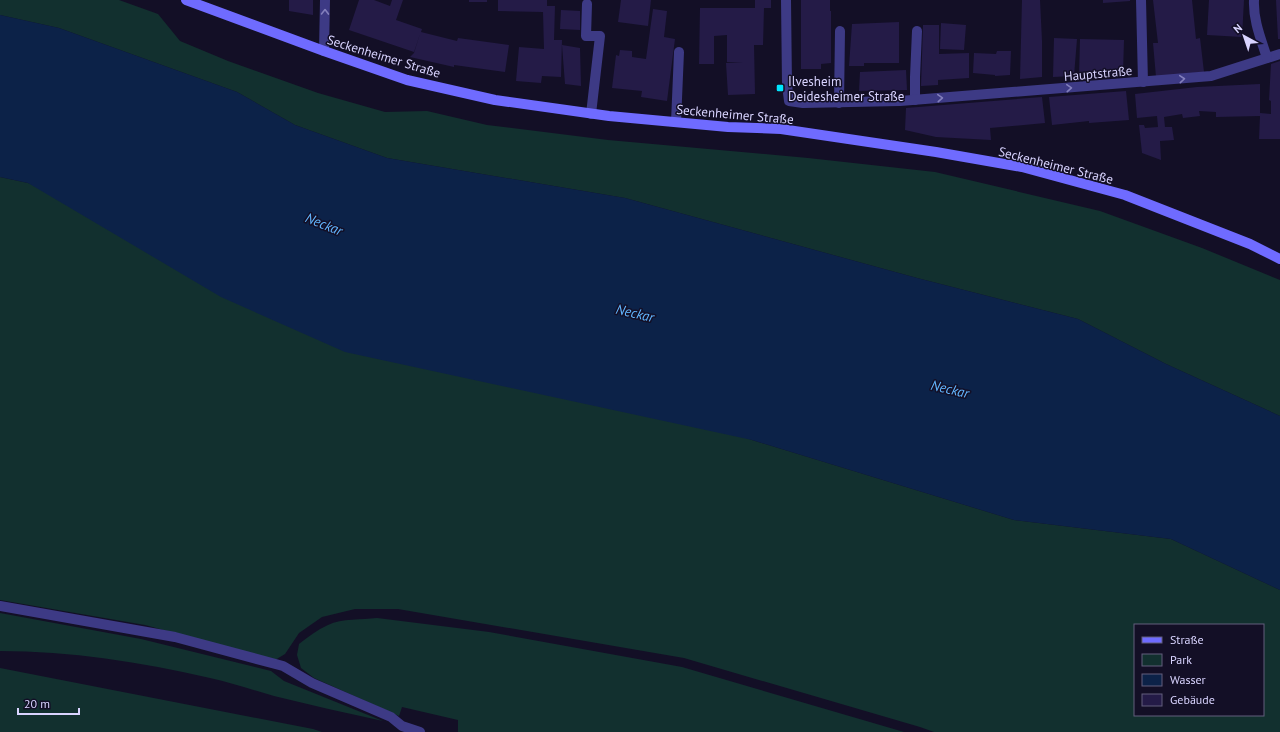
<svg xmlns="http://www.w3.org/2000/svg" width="1280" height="732" font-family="'PT Sans',sans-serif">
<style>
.green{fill:#12302f;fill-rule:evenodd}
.water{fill:#0c2248}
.building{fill:#241b47}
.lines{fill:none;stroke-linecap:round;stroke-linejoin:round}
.lane{stroke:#3d3a85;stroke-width:10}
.street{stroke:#3d3a85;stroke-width:10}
.secondary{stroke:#6f6bff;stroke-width:10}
.oneway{stroke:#837fbc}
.poi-dot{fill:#00e5ff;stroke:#130f26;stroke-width:1.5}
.labels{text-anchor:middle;stroke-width:3;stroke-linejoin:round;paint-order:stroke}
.street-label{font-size:13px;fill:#d9d4ff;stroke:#130f26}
.poi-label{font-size:13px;fill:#d9d4ff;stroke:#130f26;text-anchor:start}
.water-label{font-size:14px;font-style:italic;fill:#62b6ff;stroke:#130f26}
</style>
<rect width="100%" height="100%" fill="#130f26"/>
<g class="green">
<path d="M 0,0 L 119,0 L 158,14 L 180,41 L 228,61 L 318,93 L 385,112 L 427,111 L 487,125 L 608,140 L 808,158 L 935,172 L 1100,211 L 1202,248 L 1280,280 L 1280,416 L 1166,364 L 1078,319 L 917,278 L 625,198 L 387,158 L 295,125 L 237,92 L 59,28 L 0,15 Z"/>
<path d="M 0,177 L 28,183 L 752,440 L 1014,520 L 1171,539 L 1280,590 L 1280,732 L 934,732 L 920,727 L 684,658 L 398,609 L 355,609 L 322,617 L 299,633 L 285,654 L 275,660 L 145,625 L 0,600 ZM 1135,625 L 1263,625 L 1263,715 L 1135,715 Z"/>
<path d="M 0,613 L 141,639 L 271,671 L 284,681 L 383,721 C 347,713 310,705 274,696 C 253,690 232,683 210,678 C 141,662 70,651 0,651 Z"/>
<path d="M 377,618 L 489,632 L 682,667 L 904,732 L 458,732 L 458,720 L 402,707 L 399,716 L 314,678 L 301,668 L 297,655 L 299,644 C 308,637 317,630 328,625 C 342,618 362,620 377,618 Z"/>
<path d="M 0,668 L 313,729 L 322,732 L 0,732 Z"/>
</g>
<path class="water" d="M 0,15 L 59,28 L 237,92 L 295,125 L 387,158 L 625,198 L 917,278 L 1078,319 L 1166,364 L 1280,416 L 1280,590 L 1171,539 L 1014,520 L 752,440 L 345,352 L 221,297 L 28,183 L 0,177 Z"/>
<g class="building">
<path d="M 289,0 L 313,0 L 313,15 L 289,11 Z"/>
<path d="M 359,0 L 374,0 L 390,6 L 392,0 L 403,0 L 396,20 L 422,29 L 421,32 L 457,41 L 458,38 L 509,45 L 505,72 L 454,65 L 454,67 L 410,57 L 414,53 L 420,34 L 414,52 L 349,30 Z"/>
<rect x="469" y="0" width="18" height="2"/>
<path d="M 498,0 L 547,0 L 547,6 L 555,6 L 554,40 L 562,40 L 561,77 L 542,76 L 541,83 L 516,81 L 519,47 L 544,49 L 543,12 L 498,11 Z"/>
<path d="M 621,0 L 651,0 L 648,26 L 618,22 Z"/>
<path d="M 755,0 L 771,0 L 771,8 L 764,8 L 763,45 L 754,45 L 755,94 L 728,95 L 726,63 L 743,62 L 727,62 L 727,35 L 714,36 L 714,64 L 699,64 L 700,8 L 755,8 Z"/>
<path d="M 801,0 L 830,0 L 830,11 L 831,11 L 831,63 L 821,64 L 821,69 L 801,69 Z"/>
<path d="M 1022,0 L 1040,0 L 1042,41 L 1042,77 L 1020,79 Z"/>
<path d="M 1103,0 L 1130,0 L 1130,1 L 1103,3 Z"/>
<path d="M 1153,0 L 1192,0 L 1196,39 L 1200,38 L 1204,72 L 1156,77 L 1153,43 L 1158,43 Z"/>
<path d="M 1209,0 L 1244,0 L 1242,37 L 1207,35 Z"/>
<path d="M 1276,0 L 1280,0 L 1280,39 L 1278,39 Z"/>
<path d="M 653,9 L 667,11 L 664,37 L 675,39 L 667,101 L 641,97 L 642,91 L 612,88 L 616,55 L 619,56 L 620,50 L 632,51 L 632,57 L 646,59 Z"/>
<path d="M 561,10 L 580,11 L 580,30 L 560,29 Z"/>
<path d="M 899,22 L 899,63 L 864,63 L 864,66 L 849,66 L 852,24 Z"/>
<path d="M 941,23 L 966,25 L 964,50 L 940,49 Z"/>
<path d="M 923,25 L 939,25 L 939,54 L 969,53 L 969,78 L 938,80 L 938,85 L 921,86 Z"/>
<path d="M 1054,38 L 1077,39 L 1074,76 L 1053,77 Z"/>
<path d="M 1080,39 L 1124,40 L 1123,73 L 1079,76 Z"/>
<path d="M 562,45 L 580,48 L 581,86 L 565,84 Z"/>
<path d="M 997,51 L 1011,51 L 1010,75 L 995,76 L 995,75 L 973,73 L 974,53 L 996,54 Z"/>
<path d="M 1280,61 L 1280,139 L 1259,139 L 1260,116 L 1216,117 L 1216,112 L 1199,111 L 1200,116 L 1183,118 L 1182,114 L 1164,117 L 1165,127 L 1172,127 L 1174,140 L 1160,141 L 1161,160 L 1142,153 L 1139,125 L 1144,125 L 1145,128 L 1158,127 L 1157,116 L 1137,118 L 1135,94 L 1197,87 L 1260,84 L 1260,113 L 1271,114 L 1271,101 L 1269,100 L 1271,64 Z"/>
<path d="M 906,70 L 907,90 L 859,91 L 860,72 Z"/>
<path d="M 1126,91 L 1129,120 L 1089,123 L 1089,121 L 1052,125 L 1049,97 Z"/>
<path d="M 1042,97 L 1045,123 L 990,128 L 991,140 L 936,137 L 905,130 L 906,108 Z"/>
</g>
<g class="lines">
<g class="lane">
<path d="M 587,4 L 586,36 L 600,36 L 591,114"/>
<path d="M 915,100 L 915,77 L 917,31"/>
<path d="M 839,103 L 840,31"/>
<path d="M 676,122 L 679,52"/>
<path d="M 0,606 L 175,637 L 283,666 L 312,683 L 391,717 L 402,726 L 420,732"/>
</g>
<g class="street">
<path d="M 786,0 L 787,85 L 789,101 L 803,103 L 900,101 L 1211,76 L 1280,54"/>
<path d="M 1141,0 L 1143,82"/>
<path d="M 1254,0 C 1253,20 1261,39 1267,58"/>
<path d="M 324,51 L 325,0"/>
</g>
<path class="secondary" d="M 186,0 L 324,51 L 407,80 L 495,100 L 609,116 L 728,127 L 781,129 L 936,152 L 1022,167 L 1125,195 L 1250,244 L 1280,259"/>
</g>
<defs><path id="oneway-chevron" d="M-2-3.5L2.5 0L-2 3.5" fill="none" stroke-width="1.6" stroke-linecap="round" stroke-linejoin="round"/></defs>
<g class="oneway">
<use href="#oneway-chevron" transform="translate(325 12) rotate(-89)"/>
<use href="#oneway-chevron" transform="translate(1182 79) rotate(-5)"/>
<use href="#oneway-chevron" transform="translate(1069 88) rotate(-4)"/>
<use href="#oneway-chevron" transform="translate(940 98) rotate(-4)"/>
</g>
<rect class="poi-dot" x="776" y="84" width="8" height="8" rx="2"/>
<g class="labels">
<g class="street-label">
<text transform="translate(384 56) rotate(17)" y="5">Seckenheimer Straße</text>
<text transform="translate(1098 73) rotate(-5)" y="5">Hauptstraße</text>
<text transform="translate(735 114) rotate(5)" y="5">Seckenheimer Straße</text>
<text transform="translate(1056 165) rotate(14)" y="5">Seckenheimer Straße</text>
</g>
<g class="poi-label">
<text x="788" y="86">Ilvesheim<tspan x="788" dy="15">Deidesheimer Straße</tspan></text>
</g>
<g class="water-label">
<text transform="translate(324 224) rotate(22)" y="5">Neckar</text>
<text transform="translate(635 313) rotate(13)" y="5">Neckar</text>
<text transform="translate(950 389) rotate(13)" y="5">Neckar</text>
</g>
</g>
<rect x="1134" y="624" width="130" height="92" fill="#130f26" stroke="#625e7d"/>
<rect x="1142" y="637" width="20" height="6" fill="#6f6bff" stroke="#625e7d"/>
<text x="1170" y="644" font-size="12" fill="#d9d4ff">Straße</text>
<rect x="1142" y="654" width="20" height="12" fill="#12302f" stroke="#625e7d"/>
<text x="1170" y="664" font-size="12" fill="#d9d4ff">Park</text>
<rect x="1142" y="674" width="20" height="12" fill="#0c2248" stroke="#625e7d"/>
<text x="1170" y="684" font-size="12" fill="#d9d4ff">Wasser</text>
<rect x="1142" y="694" width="20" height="12" fill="#241b47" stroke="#625e7d"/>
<text x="1170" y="704" font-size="12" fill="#d9d4ff">Gebäude</text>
<g transform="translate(1244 36) rotate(320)" stroke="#130f26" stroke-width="3" paint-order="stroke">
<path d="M0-3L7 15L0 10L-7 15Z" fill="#d9d4ff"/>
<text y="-6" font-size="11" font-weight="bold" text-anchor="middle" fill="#d9d4ff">N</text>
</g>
<path d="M18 708v6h61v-6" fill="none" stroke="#d9d4ff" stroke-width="2"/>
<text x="24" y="708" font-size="12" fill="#d9d4ff" stroke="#130f26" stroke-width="3" paint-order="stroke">20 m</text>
</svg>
